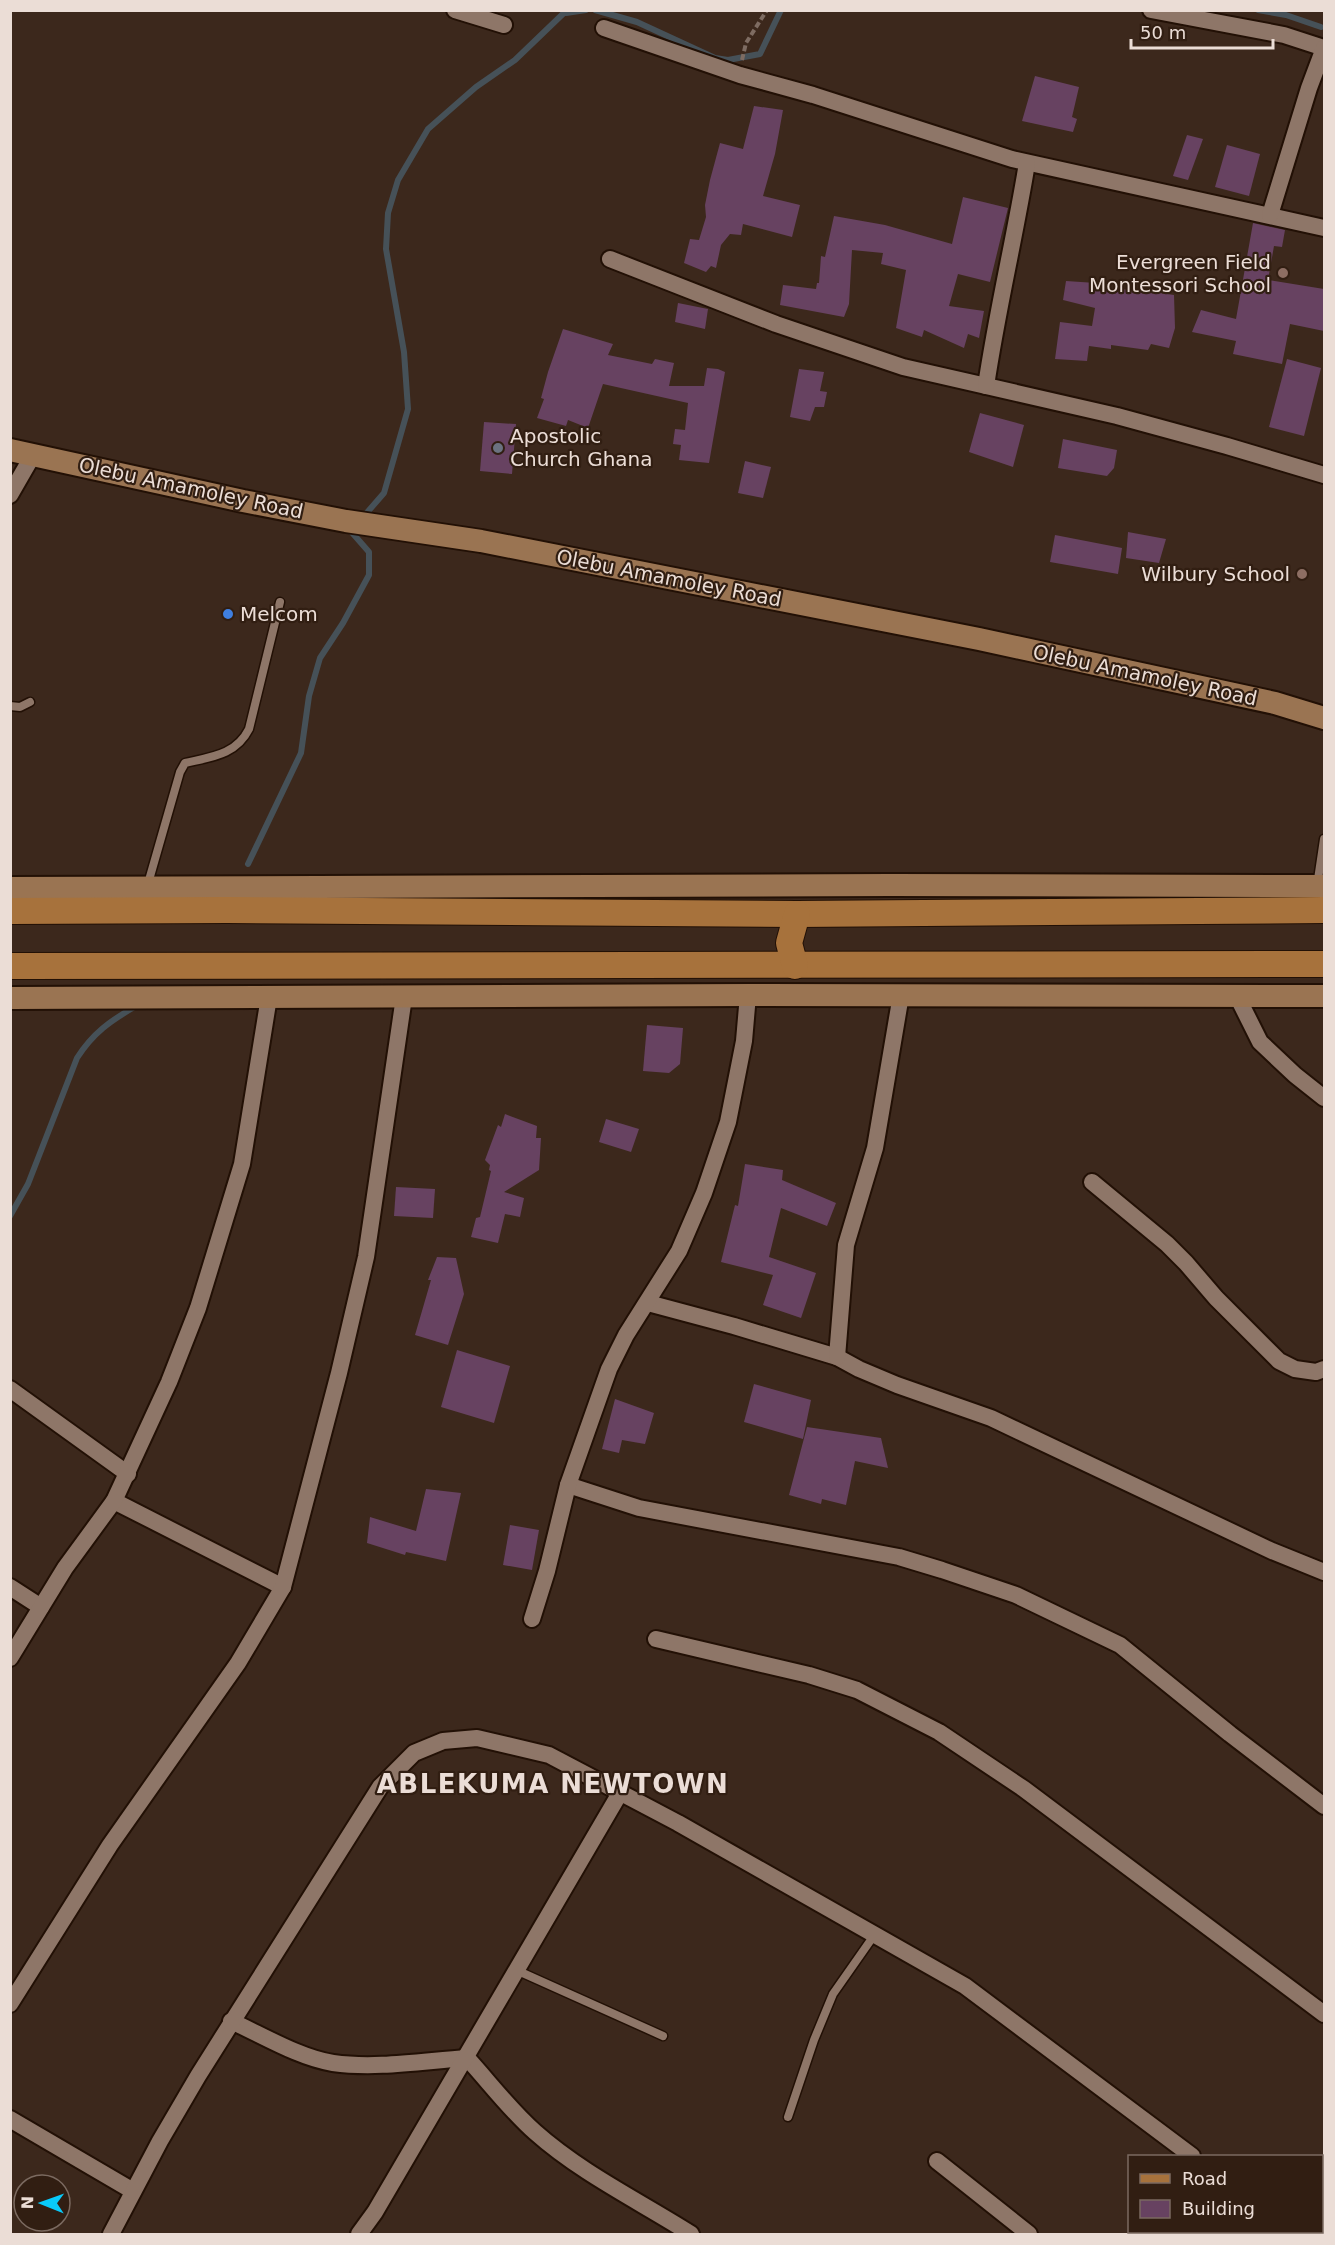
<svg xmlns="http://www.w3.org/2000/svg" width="1335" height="2245" font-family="'DejaVu Sans',sans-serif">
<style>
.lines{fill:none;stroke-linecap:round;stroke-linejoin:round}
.stream{stroke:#465158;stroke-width:6}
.building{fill:#674261}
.lane-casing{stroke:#221005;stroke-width:11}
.street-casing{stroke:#221005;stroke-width:20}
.secondary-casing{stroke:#221005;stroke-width:26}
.primary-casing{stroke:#221005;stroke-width:28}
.path{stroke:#7e6c62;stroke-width:4;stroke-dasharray:6 3;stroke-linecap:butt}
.lane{stroke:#8e7668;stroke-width:8}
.street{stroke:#8e7668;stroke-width:16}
.secondary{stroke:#9a7452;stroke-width:22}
.primary{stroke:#a7723c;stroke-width:26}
.education-dot{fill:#8d6e63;stroke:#311e12;stroke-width:2}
.worship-dot{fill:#6b7280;stroke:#311e12;stroke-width:2}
.shop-dot{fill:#3f7fe0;stroke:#311e12;stroke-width:2}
.labels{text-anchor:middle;stroke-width:4.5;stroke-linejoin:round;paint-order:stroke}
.poi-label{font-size:20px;fill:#ebddd6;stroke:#311e12;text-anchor:end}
.street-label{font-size:20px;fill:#ebddd6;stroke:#311e12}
.district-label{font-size:26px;font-weight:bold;letter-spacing:1.5px;fill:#ebddd6;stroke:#311e12}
</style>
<rect width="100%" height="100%" fill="#3c281c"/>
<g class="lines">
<g class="stream">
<path d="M 595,10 L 637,22 L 715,58 L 728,60 L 760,54 L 781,10"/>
<path d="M 1258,10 L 1286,15 L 1321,27"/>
<path d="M 566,13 L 586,10"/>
<path d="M 364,516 L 384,493 L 408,409 L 404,352 L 386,249 L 388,213 L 398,180 L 428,129 L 476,87 L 515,60 L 567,10"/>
<path d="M 248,864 L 301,753 L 309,696 L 320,658 L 343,623 L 369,575 L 369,552 L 348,528"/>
<path d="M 10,1216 L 28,1184 L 77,1058 C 93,1033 110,1021 136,1006"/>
</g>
</g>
<g class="building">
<path d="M 1035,76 L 1079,87 L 1072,117 L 1077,119 L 1073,132 L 1022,121 Z"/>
<path d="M 754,106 L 783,110 L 775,154 L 763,196 L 800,205 L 792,237 L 743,224 L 741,235 L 730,234 L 721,245 L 716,268 L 711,266 L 706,272 L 684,263 L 690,239 L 699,240 L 706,217 L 705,205 L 710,180 L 720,143 L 743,149 Z"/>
<path d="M 1187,135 L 1203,139 L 1188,180 L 1173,176 Z"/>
<path d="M 1227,145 L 1260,154 L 1249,196 L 1215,187 Z"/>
<path d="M 963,197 L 1008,208 L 990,282 L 958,274 L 949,306 L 984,311 L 979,338 L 968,334 L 964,348 L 924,330 L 922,337 L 896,328 L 906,270 L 881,264 L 883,253 L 852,250 L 849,304 L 844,317 L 780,305 L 783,285 L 816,289 L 817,283 L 819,283 L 821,256 L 825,257 L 834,216 L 885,225 L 952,244 Z"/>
<path d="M 1253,223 L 1285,230 L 1282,247 L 1274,246 L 1268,280 L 1324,289 L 1324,331 L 1290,324 L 1282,364 L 1233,354 L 1236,341 L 1192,332 L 1201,310 L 1236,319 Z"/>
<path d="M 1066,281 L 1096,283 L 1096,287 L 1132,290 L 1133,289 L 1174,295 L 1175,328 L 1169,348 L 1151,344 L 1148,350 L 1111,345 L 1111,349 L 1089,346 L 1087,361 L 1055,359 L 1060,322 L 1092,326 L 1095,308 L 1063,300 Z"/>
<path d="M 678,303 L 708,309 L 705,329 L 675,322 Z"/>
<path d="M 563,329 L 613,344 L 608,355 L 652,364 L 655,359 L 674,363 L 669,386 L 704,386 L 707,368 L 718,369 L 725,372 L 709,463 L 679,460 L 681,445 L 673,444 L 675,429 L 685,430 L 688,403 L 603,384 L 588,428 L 568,420 L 566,426 L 537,418 L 544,399 L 541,398 L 548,372 Z"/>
<path d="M 1287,359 L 1321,368 L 1304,436 L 1269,427 Z"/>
<path d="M 799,369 L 824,372 L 820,391 L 827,392 L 824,407 L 815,407 L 810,421 L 790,417 Z"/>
<path d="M 980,413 L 1024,425 L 1013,467 L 969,452 Z"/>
<path d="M 484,422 L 516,424 L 512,474 L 480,471 Z"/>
<path d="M 1063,439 L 1117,450 L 1114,468 L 1107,476 L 1058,468 Z"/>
<path d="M 745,461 L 771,467 L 763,498 L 738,493 Z"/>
<path d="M 1128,532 L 1166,539 L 1159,563 L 1126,558 Z"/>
<path d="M 1055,535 L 1122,548 L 1118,574 L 1050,562 Z"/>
<path d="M 647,1025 L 683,1028 L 680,1064 L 669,1073 L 643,1071 Z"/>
<path d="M 505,1114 L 537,1126 L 536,1138 L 541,1138 L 539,1170 L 504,1192 L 524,1198 L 520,1217 L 505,1214 L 498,1243 L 471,1237 L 476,1218 L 480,1217 L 491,1171 L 489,1170 L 490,1165 L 485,1160 L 498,1125 L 501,1127 Z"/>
<path d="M 606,1119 L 639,1129 L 631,1152 L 599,1142 Z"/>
<path d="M 745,1164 L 783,1170 L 782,1180 L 836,1203 L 827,1226 L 781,1208 L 769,1257 L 816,1273 L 801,1318 L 763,1305 L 773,1275 L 721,1262 L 735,1205 L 738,1206 Z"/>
<path d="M 396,1187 L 435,1189 L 433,1218 L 394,1216 Z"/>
<path d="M 437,1257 L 456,1258 L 464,1294 L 448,1345 L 415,1335 L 431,1280 L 428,1280 Z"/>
<path d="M 457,1350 L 510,1366 L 494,1423 L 441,1407 Z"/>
<path d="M 754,1384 L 811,1400 L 803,1439 L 744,1422 Z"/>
<path d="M 615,1399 L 654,1413 L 645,1444 L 622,1440 L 619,1453 L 602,1449 Z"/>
<path d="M 807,1427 L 881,1438 L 888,1468 L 855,1461 L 846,1505 L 822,1499 L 821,1504 L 789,1495 Z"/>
<path d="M 426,1489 L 461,1493 L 446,1561 L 406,1552 L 405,1555 L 367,1543 L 370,1517 L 416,1531 Z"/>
<path d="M 510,1525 L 539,1530 L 532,1570 L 503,1565 Z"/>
</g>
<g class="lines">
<g class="lane-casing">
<g id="lane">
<path d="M 10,706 L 20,707 L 30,702"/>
<path d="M 1317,886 L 1324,839"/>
<path d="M 147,887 L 180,772 L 185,763 C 211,757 236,755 249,729 L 280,602"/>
<path d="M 516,1970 L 663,2036"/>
<path d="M 788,2117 L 814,2040 L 833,1994 L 875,1934"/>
</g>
</g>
<g class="street-casing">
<g id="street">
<path d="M 455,10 L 504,25"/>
<path d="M 1151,10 L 1284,35 L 1324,48"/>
<path d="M 604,28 L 740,75 L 813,95 L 1012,159 L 1324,228"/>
<path d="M 1270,215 L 1309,88 L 1324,48"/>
<path d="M 610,259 L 776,324 L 903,367 L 1117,416 L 1227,446 L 1324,475"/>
<path d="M 986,386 C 997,311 1015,237 1027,163"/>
<path d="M 10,495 L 33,455"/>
<path d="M 1237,996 L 1260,1042 L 1295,1075 L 1324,1098"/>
<path d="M 1092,1182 L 1167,1244 L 1186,1263 L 1216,1298 L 1279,1361 L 1295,1369 L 1316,1372 L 1324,1369"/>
<path d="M 648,1303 L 734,1326 L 837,1357 L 859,1369 L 897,1385 L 991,1418 L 1272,1551 L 1324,1572"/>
<path d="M 837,1357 L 846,1245 L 875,1148 L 901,995"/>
<path d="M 10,1389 L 128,1474"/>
<path d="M 568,1485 L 639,1508 L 899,1557 L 942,1570 L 1016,1595 L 1120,1645 L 1230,1734 L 1324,1806"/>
<path d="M 114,1501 L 283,1587"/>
<path d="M 10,1587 L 41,1607"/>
<path d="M 532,1619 L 547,1571 L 568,1485 L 609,1369 L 626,1335 L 679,1251 L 704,1193 L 728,1122 L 744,1041 L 748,995"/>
<path d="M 656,1639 L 809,1675 L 857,1690 L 939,1732 L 1024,1789 L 1324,2014"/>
<path d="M 10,1658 L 65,1568 L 114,1501 L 169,1382 L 198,1308 L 242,1164 L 269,997"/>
<path d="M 10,2004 L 110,1845 L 238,1663 L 283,1587 L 339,1373 L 366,1257 L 404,997"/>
<path d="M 231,2021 C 262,2035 300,2058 333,2063 C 376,2069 423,2061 467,2058 C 489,2082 510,2110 535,2132 C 581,2173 639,2201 691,2234"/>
<path d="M 10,2119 L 133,2191"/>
<path d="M 937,2161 L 1029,2234"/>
<path d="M 1288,2232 L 1292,2234"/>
<path d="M 111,2234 L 160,2141 L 198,2076 L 380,1787 L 414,1753 L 443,1741 L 477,1738 L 549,1755 L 678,1823 L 965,1986 L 1192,2156"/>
<path d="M 359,2234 L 375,2212 L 620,1793"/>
</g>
</g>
<g class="secondary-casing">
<g id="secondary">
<path d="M 10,450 L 243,501 L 346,521 L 481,541 L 979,639 L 1275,703 L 1324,718"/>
<path d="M 10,888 L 890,885 L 1324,886"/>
<path d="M 10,998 L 748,995 L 1324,996"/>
</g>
</g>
<g class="primary-casing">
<g id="primary">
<path d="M 10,911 L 227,910 L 797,914 L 1324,910"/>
<path d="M 10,966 L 1324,964"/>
<path d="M 795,966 L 789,943 L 797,914"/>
</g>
</g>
<path class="path" d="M 742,60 L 746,43 L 767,10"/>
<use href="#lane" class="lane"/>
<use href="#street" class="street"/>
<use href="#secondary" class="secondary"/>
<use href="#primary" class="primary"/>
</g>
<g class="education-dot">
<circle cx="1283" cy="273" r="6"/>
<circle cx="1302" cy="574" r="6"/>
</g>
<circle class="worship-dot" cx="498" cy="448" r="6"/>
<circle class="shop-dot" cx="228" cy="614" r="6"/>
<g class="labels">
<g class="poi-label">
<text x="1271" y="269">Evergreen Field<tspan x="1271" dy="23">Montessori School</tspan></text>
<text x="510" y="443" text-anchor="start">Apostolic<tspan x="510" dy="23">Church Ghana</tspan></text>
<text x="1290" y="581">Wilbury School</text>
<text x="240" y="621" text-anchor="start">Melcom</text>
</g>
<g class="street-label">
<text transform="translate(191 488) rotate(12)" y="7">Olebu Amamoley Road</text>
<text transform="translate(669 578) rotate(11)" y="7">Olebu Amamoley Road</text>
<text transform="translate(1145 675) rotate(12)" y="7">Olebu Amamoley Road</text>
</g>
<g class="district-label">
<text x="553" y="1793">ABLEKUMA NEWTOWN</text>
</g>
</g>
<rect width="1335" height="2245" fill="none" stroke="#ebddd6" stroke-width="24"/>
<rect x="1128" y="2155" width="195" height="78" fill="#311e12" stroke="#7b6a60" stroke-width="1.5"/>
<rect x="1140" y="2174" width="30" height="9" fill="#a7723c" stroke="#7b6a60" stroke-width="1.5"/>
<text x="1182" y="2185" font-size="18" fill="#ebddd6">Road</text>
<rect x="1140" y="2200" width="30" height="18" fill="#674261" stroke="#7b6a60" stroke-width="1.5"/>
<text x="1182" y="2215" font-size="18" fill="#ebddd6">Building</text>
<g transform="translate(42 2203) rotate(271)"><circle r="28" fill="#311e12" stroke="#7b6a60" stroke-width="1.5"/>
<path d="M0-4.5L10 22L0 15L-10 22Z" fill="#09cafa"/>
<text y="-9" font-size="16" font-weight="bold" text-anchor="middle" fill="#ebddd6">N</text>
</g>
<path d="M1131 39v9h142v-9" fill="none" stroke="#ebddd6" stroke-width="3"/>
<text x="1140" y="39" font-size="18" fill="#ebddd6" stroke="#311e12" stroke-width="4.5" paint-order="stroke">50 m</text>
</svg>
